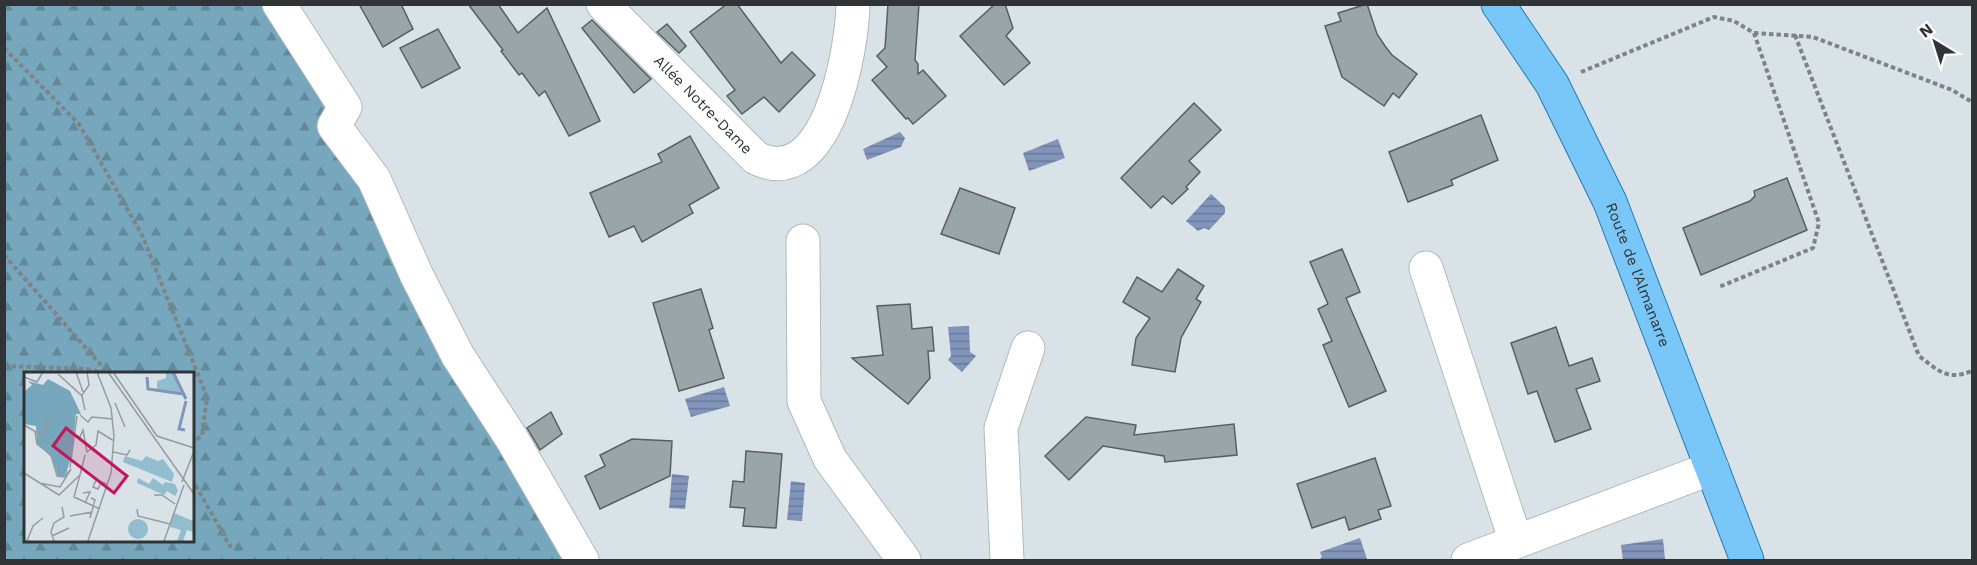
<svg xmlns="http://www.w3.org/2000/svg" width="1977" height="565" font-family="'Work Sans',sans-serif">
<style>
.forest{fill:url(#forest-firs);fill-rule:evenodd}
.water{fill:url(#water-rules)}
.building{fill:#9aa5a7;stroke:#566062;stroke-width:1.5}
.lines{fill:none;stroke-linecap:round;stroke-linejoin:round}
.minor-casing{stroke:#afb9be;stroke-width:35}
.major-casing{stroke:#257ab2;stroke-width:35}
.path{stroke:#7d8487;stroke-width:4;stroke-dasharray:4.5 3;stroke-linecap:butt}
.minor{stroke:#fff;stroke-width:33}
.major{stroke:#79c6f9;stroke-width:33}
.labels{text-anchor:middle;stroke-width:6;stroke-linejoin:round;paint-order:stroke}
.street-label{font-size:15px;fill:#303436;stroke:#fff}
.inset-river{fill:none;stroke:#8194ba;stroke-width:3}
.inset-road{fill:none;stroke:#959ca0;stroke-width:1.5}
.view{fill:#c2185b;fill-opacity:0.15;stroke:#c2185b;stroke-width:3}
.inset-edge{fill:none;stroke:#303436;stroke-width:3}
</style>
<defs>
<pattern id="forest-firs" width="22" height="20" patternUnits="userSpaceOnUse" patternTransform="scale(1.5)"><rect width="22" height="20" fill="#76a7bc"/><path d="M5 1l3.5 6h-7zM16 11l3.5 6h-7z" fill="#61899a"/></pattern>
<pattern id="water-rules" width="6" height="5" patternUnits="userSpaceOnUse" patternTransform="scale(1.5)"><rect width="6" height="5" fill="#8194ba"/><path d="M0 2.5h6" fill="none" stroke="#6a7a98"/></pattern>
</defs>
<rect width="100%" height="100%" fill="#d8e2e7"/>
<path class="forest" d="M 4,5 L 262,5 L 374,179 L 576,560 L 5,560 ZM 26,373 L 192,373 L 192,540 L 26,540 Z"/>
<g class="water">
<path d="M 900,132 L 905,138 L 901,147 L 867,160 L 863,149 Z"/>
<path d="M 1058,139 L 1065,158 L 1029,171 L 1023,153 Z"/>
<path d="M 1211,194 L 1225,207 L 1225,213 L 1209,230 L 1204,228 L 1198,231 L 1186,221 Z"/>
<path d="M 969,326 L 970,352 L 976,356 L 962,372 L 948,360 L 951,356 L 948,327 Z"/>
<path d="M 724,387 L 730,406 L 691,417 L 685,399 Z"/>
<path d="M 672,474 L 689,476 L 685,509 L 669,508 Z"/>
<path d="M 791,481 L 805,483 L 802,521 L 787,520 Z"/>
<path d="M 1360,538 L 1367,559 L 1318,560 L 1322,557 L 1320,552 Z"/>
<path d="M 1663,539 L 1665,559 L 1623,560 L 1621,545 Z"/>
</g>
<g class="building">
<path d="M 359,4 L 401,4 L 413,29 L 383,47 Z"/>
<path d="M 468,4 L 498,4 L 518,33 L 547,8 L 600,121 L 569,136 L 545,91 L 539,96 L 522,73 L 519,75 L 501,51 L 503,50 Z"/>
<path d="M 727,4 L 737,4 L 781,63 L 792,52 L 815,75 L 779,112 L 764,97 L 742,114 L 727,96 L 735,90 L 690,32 Z"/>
<path d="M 888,4 L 919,4 L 915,60 L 918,64 L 918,74 L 923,70 L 946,96 L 913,124 L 908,118 L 906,119 L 872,80 L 887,67 L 877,56 L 885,48 Z"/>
<path d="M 995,4 L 1005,4 L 1013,28 L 1006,36 L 1030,63 L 1004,85 L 960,36 Z"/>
<path d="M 1367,4 L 1377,34 L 1385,46 L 1392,55 L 1417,74 L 1399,98 L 1393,93 L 1384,106 L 1342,77 L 1325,26 L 1341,21 L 1338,13 Z"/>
<path d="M 592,20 L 651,79 L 634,93 L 582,28 Z"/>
<path d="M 667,24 L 686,46 L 679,53 L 657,32 Z"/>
<path d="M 438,29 L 460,68 L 422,88 L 400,48 Z"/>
<path d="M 1194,103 L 1221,130 L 1189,161 L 1200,172 L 1186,187 L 1188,189 L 1172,204 L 1163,196 L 1151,208 L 1121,178 Z"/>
<path d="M 1481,115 L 1498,160 L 1451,180 L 1453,185 L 1408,202 L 1389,152 Z"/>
<path d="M 690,136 L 719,188 L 689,205 L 693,213 L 642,242 L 634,226 L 609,237 L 590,193 L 662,162 L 658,154 Z"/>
<path d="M 1787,178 L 1807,230 L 1701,275 L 1683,228 L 1750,201 L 1755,196 L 1754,191 Z"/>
<path d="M 960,188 L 1015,208 L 999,254 L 941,234 Z"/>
<path d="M 1342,249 L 1360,292 L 1346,298 L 1386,391 L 1349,407 L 1323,345 L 1332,341 L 1318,309 L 1328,304 L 1310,262 Z"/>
<path d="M 1178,269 L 1204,286 L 1196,299 L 1201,302 L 1181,338 L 1175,372 L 1132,365 L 1136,338 L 1150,318 L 1123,302 L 1137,277 L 1162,292 Z"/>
<path d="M 701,289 L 713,328 L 709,330 L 724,378 L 679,391 L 653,303 Z"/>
<path d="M 910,304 L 912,329 L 932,327 L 934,351 L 928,351 L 930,378 L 908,404 L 852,358 L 883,355 L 877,306 Z"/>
<path d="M 1556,327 L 1569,366 L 1592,358 L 1600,381 L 1576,389 L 1591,429 L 1555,442 L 1537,391 L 1528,394 L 1511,343 Z"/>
<path d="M 551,412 L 562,434 L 540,450 L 527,428 Z"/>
<path d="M 1086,417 L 1136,425 L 1134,435 L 1234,424 L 1237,455 L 1165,462 L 1164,456 L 1103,446 L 1069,480 L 1045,456 Z"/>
<path d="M 632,439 L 672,441 L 670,476 L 600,509 L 585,476 L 605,466 L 600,455 Z"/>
<path d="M 746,451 L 782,454 L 776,528 L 743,526 L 745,508 L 730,507 L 733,481 L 744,482 Z"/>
<path d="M 1375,458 L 1391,506 L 1378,510 L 1381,519 L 1349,530 L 1345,517 L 1312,528 L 1297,484 Z"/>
</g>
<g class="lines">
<g class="minor-casing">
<g id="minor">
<path d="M 279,4 L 345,107 L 334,126 L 374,179 L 417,276 L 458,356 L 512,439 L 582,560"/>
<path id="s1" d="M 603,4 L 756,158 C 828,193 852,50 853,4"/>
<path d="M 803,241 L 804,401 L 830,459 L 904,560"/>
<path d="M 1426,268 L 1516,542"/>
<path d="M 1007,560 L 1001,428 L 1028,348"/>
<path d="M 1468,560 L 1712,468"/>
</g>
</g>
<g class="major-casing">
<g id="major">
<path id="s2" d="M 1498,4 L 1552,84 L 1610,202 L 1747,560"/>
</g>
</g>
<g class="path">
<path d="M 1754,33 L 1813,37 L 1952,90 L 1972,102"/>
<path d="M 1795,35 L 1919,356 C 1939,371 1947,381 1972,371"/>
<path d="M 4,48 L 79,124 L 142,235 L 207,397 L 202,436 L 192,442"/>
<path d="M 1581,72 L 1714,17 L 1734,21 L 1754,33 L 1819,223 L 1813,248 L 1719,287"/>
<path d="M 4,255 L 108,373"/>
<path d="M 4,366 L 87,369 L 105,373"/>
<path d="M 192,479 L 231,548"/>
</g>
<use href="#minor" class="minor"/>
<use href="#major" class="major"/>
</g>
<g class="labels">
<g class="street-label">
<text dy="5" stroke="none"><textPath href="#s1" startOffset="142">Allée Notre-Dame</textPath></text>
<text dy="5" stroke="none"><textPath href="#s2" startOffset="306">Route de l'Almanarre</textPath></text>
</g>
</g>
<g transform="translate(24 372)">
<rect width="170" height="170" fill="#d8e2e7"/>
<path d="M 142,0 L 148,0 L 159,22 L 133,18 L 133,9 L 142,6 ZM 101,84 L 118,89 L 122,84 L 134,89 L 139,87 L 150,102 L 148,110 L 99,90 ZM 114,106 L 125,112 L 129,106 L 139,113 L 141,110 L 151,112 L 154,119 L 151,124 L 143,119 L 140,123 L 113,111 ZM104 157a10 10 0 1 1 20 0a10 10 0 1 1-20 0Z" fill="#92bdce"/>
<path d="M 24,7 L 46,19 L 57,42 L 52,42 L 48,81 L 42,102 L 38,105 L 34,104 L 28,86 L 13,71 L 12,54 L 0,52 L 0,20 L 8,13 L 4,9 L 19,13 Z" fill="#76a7bc"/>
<path d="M 150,141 L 169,149 L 169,160 L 163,158 L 159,169 L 153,169 L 157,158 L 146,155 Z" fill="#92bdce"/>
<path class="inset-river" d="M 149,0 L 162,27M 123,5 L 124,17 L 159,22M 161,58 L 155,57 L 162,29"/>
<path class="inset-road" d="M 52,0 L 59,20M 84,0 L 170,122M 89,0 L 133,64 L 170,76M 34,2 L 58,24 L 61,38M 0,5 L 13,10 L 19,0M 58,23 L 65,13 L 63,0M 91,31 L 101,55M 56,43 L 64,50 L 68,45 L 89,47M 0,53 L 17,63 L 22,62 L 23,46 L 30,52M 11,60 L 13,72 L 27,83 L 33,104 L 40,105 L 47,97 L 36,115 L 15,111M 55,67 L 59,58 L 63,80 L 72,73 L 74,59 L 90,69M 89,80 L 103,83 L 106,78M 46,96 L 53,44M 0,101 L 35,123 L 56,103 L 50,125 L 76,137M 56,103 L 61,83M 77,110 L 74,117 L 69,115 L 72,108 L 77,110 L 83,112M 158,110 L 170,79M 59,121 L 66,120 L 61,131M 130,123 L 138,123 L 151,132M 113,137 L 114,144 L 146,152M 46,144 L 68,140M 66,146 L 71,128 L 67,126M 28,164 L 45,156M 3,169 L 9,154 L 19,146M 30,169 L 27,160 L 30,151 L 40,145 L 38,135M 64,169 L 87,101 L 90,64 L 87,36 L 73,0M 140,169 L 160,113"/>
<path class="view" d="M 42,56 L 103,104 L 90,121 L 29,74 Z"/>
<rect width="170" height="170" class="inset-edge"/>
</g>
<rect width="1977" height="565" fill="none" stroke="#303436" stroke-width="12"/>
<g transform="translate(1935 42) rotate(322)" stroke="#ffffff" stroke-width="4.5" paint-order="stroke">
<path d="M0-4.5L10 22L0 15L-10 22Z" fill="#303436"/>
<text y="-9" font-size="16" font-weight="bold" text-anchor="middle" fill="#303436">N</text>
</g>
</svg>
